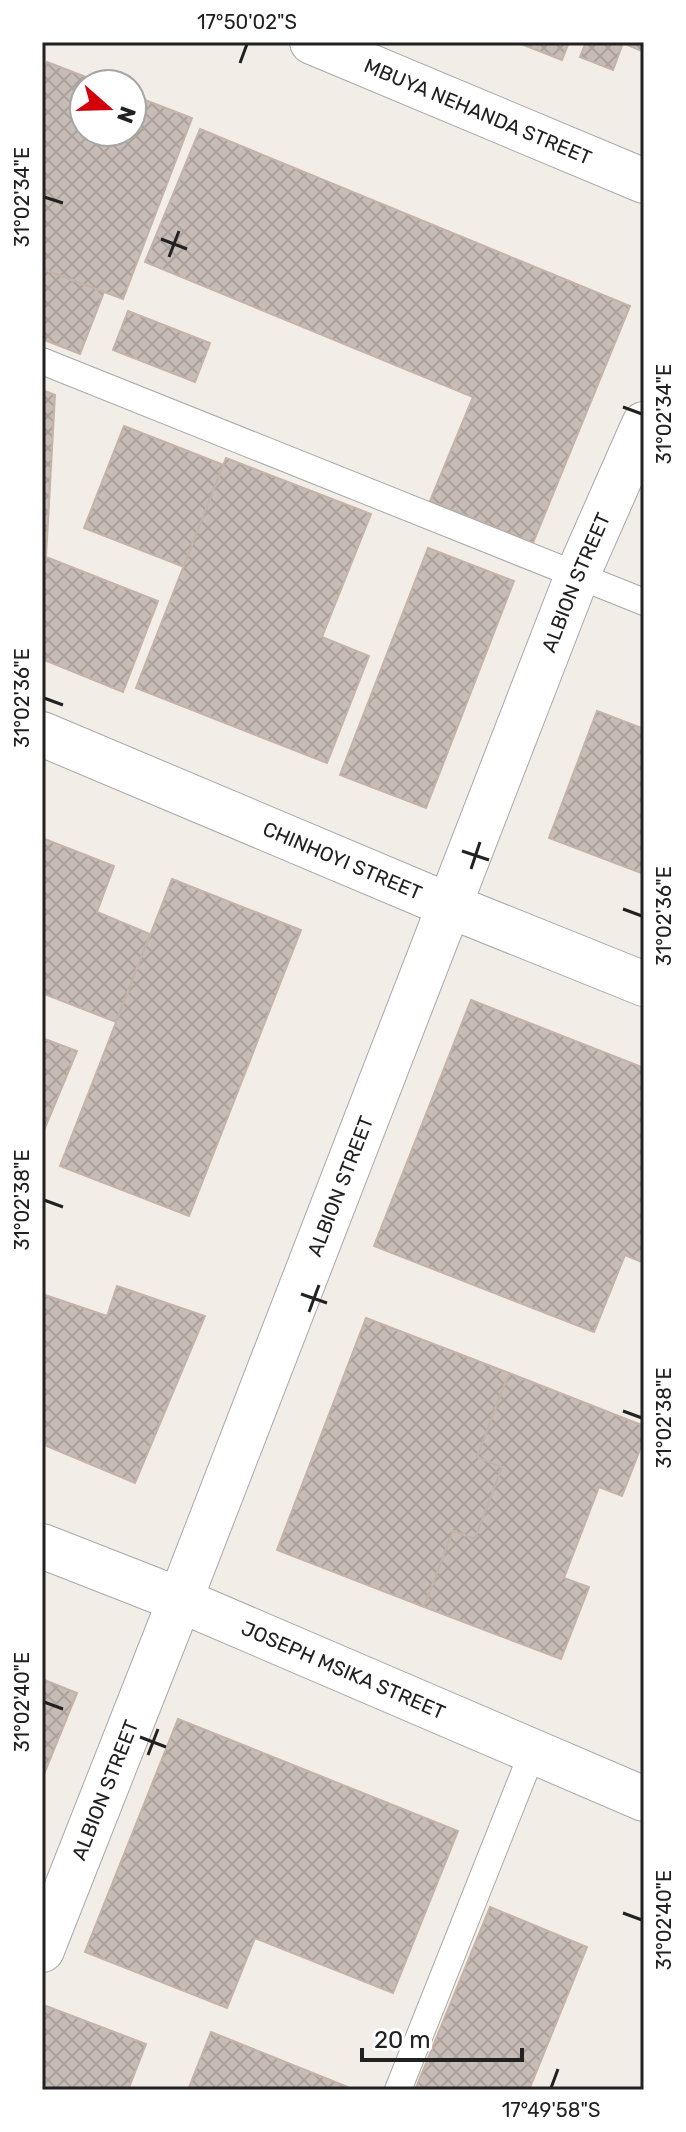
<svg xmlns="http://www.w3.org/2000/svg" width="686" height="2132" font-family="Rubik,sans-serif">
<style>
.building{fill:url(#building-cross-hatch);stroke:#c5b3a8;stroke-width:2}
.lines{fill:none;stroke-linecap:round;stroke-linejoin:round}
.service-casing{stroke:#a8a8a8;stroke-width:28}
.minor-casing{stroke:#a8a8a8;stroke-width:46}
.tertiary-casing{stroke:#a8a8a8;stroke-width:46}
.service{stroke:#fff;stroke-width:26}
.minor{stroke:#fff;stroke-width:44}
.tertiary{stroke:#fff;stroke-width:44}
.ticks{fill:none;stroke:#212121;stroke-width:3}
.labels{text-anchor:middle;stroke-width:7;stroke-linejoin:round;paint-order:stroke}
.street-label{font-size:20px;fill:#212121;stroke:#fff}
.neatline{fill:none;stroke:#212121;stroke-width:3}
.ticks-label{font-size:20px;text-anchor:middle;fill:#212121}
</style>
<defs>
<pattern id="building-cross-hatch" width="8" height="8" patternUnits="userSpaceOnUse" patternTransform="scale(2)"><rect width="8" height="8" fill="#c7bdb6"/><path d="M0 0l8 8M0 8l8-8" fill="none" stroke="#aba29c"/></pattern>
</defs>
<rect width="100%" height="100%" fill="#f2eee7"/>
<g class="building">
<path d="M 516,42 L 569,42 L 562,60 Z"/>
<path d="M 586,42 L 644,42 L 644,52 L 623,43 L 613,70 L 580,57 Z"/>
<path d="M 47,62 L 104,84 L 84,84 L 84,132 L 132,132 L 132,95 L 192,118 L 123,299 L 42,269 L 42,75 Z"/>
<path d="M 200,129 L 630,306 L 533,543 L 430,501 L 473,397 L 145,262 Z"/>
<path d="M 42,269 L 104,292 L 80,354 L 42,339 Z"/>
<path d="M 128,311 L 210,343 L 195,382 L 113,350 Z"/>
<path d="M 42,390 L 55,395 L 46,557 L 158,601 L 123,692 L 42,659 Z"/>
<path d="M 124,426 L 224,465 L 184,567 L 84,528 Z"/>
<path d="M 226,458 L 371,514 L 322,637 L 369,656 L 327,763 L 136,688 Z"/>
<path d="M 428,548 L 514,581 L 426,808 L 340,775 Z"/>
<path d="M 597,711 L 644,729 L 644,874 L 549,838 Z"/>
<path d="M 42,838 L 114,866 L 97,912 L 150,934 L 116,1022 L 42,993 Z"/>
<path d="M 172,879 L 301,930 L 189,1216 L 60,1166 Z"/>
<path d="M 471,1000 L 644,1068 L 644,1263 L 625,1255 L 594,1332 L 374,1246 Z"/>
<path d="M 42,1038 L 77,1051 L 42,1135 Z"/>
<path d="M 117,1286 L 205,1316 L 135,1483 L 42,1444 L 42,1294 L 107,1316 Z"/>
<path d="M 366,1318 L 509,1373 L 477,1457 L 502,1467 L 475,1539 L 453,1531 L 424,1607 L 277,1550 Z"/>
<path d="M 509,1373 L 644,1426 L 644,1439 L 622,1496 L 599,1487 L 564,1578 L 589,1587 L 561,1659 L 424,1607 L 453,1531 L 475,1539 L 502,1467 L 477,1457 Z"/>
<path d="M 42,1679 L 77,1693 L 42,1779 Z"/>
<path d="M 178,1719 L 458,1831 L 393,1993 L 255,1938 L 227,2008 L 85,1952 Z"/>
<path d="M 490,1907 L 587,1947 L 529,2090 L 415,2090 Z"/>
<path d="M 46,2006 L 146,2044 L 128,2090 L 42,2090 L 42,2016 Z"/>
<path d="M 211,2032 L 348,2087 L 347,2090 L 188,2090 Z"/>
</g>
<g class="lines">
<g class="service-casing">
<g id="service">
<path d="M 42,361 L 644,602"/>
<path d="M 398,2090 L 533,1751"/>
</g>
</g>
<g class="minor-casing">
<g id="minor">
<path id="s1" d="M 312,42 L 644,181"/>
<path id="s2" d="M 42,1950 L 180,1600 L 577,576 L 644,424"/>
</g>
</g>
<g class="tertiary-casing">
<g id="tertiary">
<path id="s3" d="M 42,734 L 450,906 L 644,984"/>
<path id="s4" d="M 42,1546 L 180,1600 L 644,1799"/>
</g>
</g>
<use href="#service" class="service"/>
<use href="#minor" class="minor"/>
<use href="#tertiary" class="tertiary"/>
</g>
<path class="ticks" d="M 240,63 L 247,44M 44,197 L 63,203M 161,239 L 187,249M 169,257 L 179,231M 623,407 L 642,414M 44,698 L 63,705M 462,851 L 489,860M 471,869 L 480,842M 623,909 L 642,916M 44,1200 L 63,1207M 301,1294 L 327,1303M 309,1312 L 319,1285M 623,1411 L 642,1418M 44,1702 L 63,1709M 140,1737 L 166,1747M 148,1755 L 158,1729M 623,1913 L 642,1920M 551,2088 L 558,2069"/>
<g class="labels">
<g class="street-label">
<text dy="7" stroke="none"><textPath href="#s1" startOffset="180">MBUYA NEHANDA STREET</textPath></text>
<text dy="7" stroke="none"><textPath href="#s2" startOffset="1468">ALBION STREET</textPath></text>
<text dy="7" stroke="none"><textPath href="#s3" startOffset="326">CHINHOYI STREET</textPath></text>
<text dy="7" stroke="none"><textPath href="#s2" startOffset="820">ALBION STREET</textPath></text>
<text dy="7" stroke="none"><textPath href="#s4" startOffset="326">JOSEPH MSIKA STREET</textPath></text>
<text dy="7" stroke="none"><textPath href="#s2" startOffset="172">ALBION STREET</textPath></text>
</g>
</g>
<rect width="686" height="2132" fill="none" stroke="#ffffff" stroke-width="88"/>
<g transform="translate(108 108) rotate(110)"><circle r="38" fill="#ffffff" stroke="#a6a6a6" stroke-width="2"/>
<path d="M0-6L14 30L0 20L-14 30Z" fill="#d2000b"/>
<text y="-12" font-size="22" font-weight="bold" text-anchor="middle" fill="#212121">N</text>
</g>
<path d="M362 2048v12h160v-12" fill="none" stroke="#212121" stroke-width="4"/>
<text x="374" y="2048" font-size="24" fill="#212121" stroke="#ffffff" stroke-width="6" paint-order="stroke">20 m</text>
<rect x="44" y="44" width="598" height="2044" class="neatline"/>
<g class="ticks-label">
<text x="247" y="29">17°50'02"S</text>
<text transform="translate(22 197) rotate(-90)" y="7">31°02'34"E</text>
<text transform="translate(664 414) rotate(-90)" y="7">31°02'34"E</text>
<text transform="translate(22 698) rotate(-90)" y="7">31°02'36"E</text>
<text transform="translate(664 916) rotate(-90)" y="7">31°02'36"E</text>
<text transform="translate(22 1200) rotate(-90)" y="7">31°02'38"E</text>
<text transform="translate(664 1418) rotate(-90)" y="7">31°02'38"E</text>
<text transform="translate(22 1702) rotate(-90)" y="7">31°02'40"E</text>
<text transform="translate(664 1920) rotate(-90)" y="7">31°02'40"E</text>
<text x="551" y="2117">17°49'58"S</text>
</g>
</svg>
